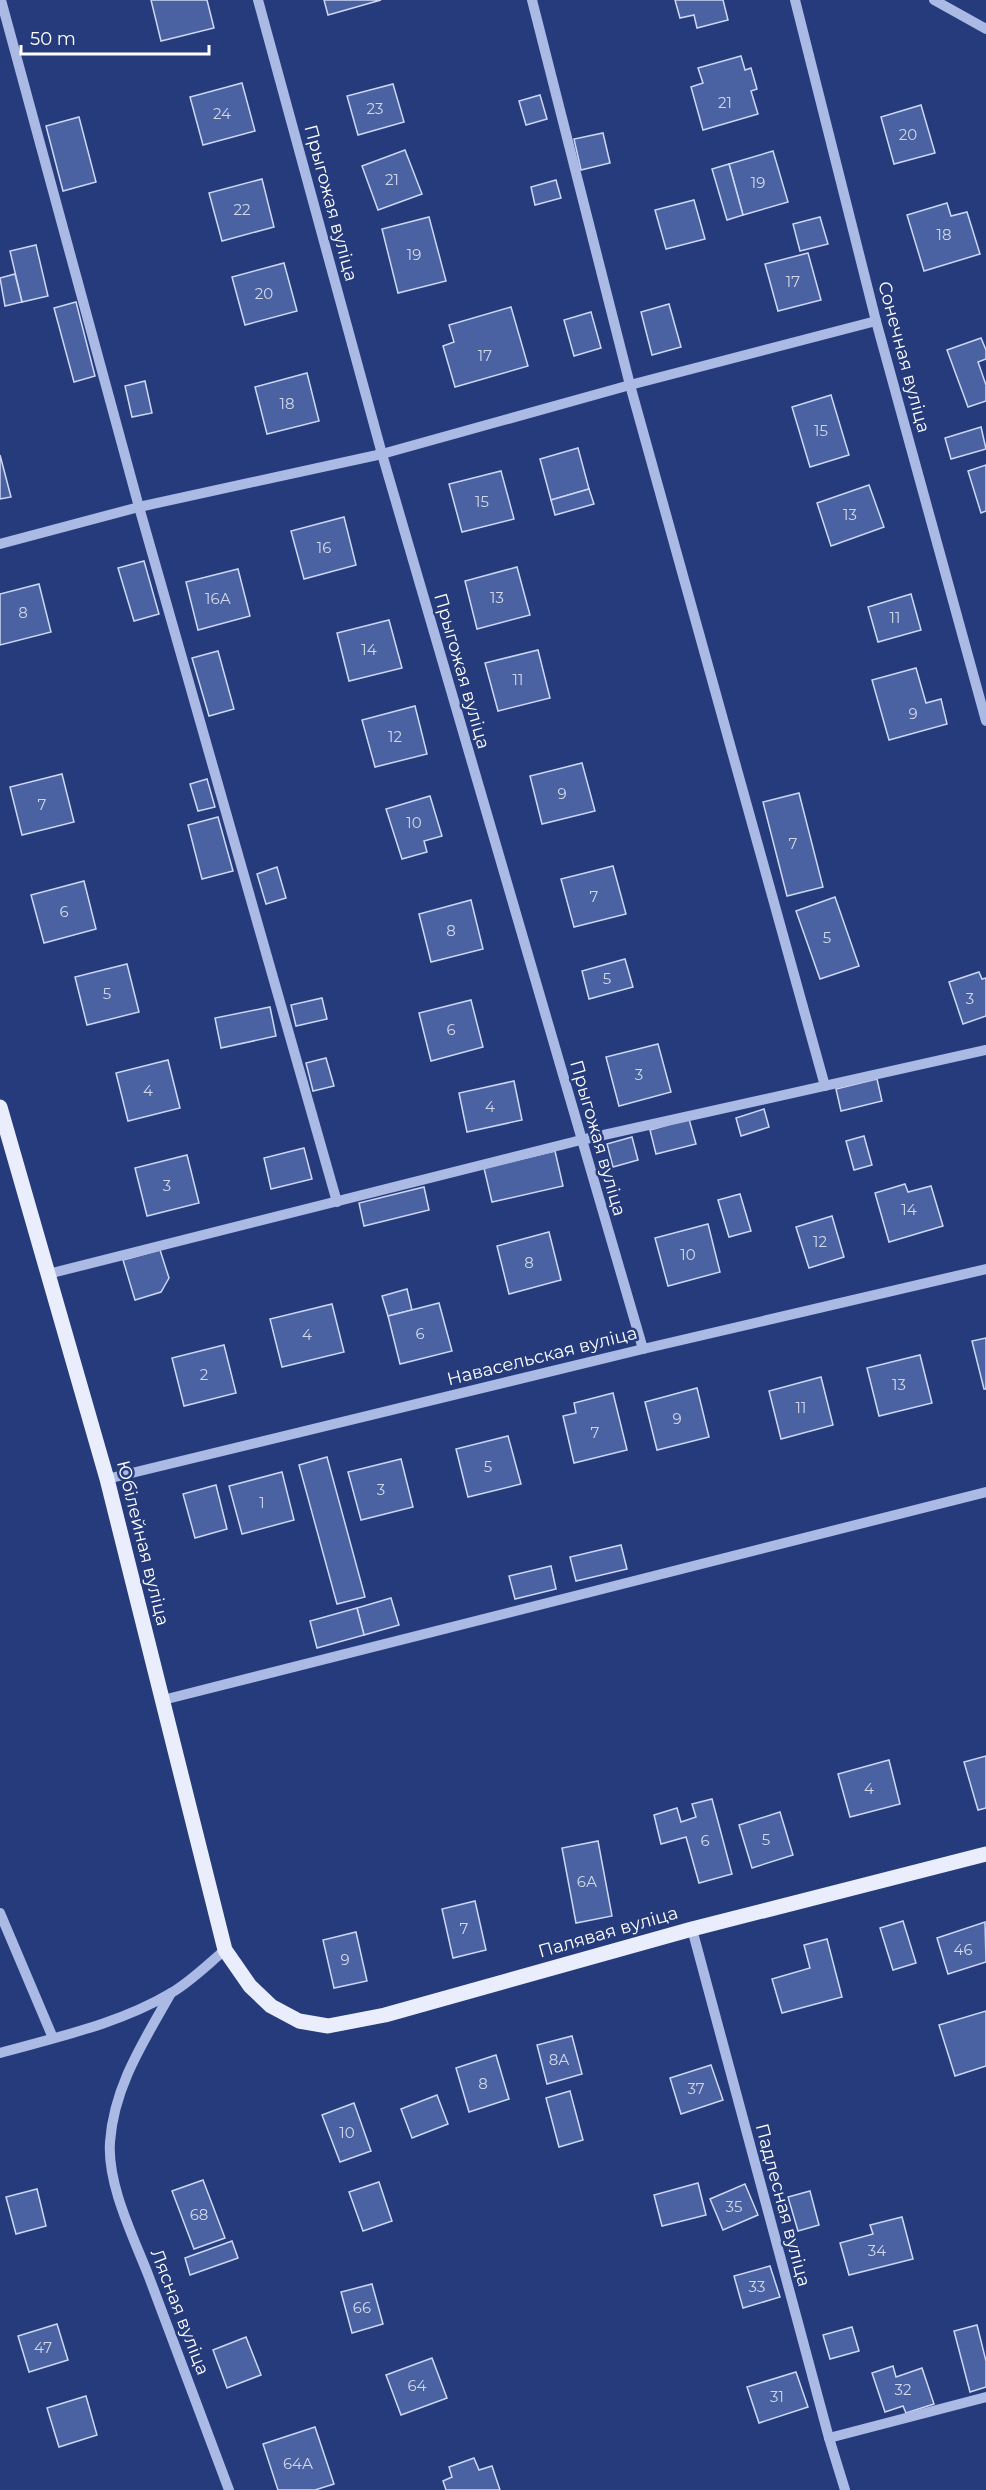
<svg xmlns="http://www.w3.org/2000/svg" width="986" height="2490" font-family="Montserrat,sans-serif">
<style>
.building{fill:#4a62a2;stroke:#cdd7f4;stroke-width:1.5}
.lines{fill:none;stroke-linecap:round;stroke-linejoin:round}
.minor{stroke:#aabae4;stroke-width:10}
.major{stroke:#eaeefc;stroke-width:15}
.labels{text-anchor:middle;stroke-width:5;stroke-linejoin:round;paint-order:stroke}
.number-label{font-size:15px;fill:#d2d8e8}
.street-label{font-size:18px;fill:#fff;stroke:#263b7c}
</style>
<rect width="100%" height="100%" fill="#263b7c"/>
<g class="building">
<path d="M 151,0 L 207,0 L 214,28 L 161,41 Z"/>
<path d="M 324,0 L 381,0 L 328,15 Z"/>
<path d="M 675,0 L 723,0 L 728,20 L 697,28 L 694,15 L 680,18 Z"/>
<path d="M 741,56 L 745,70 L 751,68 L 757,89 L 751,91 L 758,114 L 703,130 L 691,87 L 703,83 L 698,68 Z"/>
<path d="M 242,83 L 255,131 L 203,145 L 190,97 Z"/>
<path d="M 393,84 L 404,122 L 358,135 L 347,96 Z"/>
<path d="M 540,95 L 547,119 L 526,125 L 519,101 Z"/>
<path d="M 921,105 L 935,153 L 894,164 L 881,117 Z"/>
<path d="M 79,117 L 96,182 L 63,191 L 46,126 Z"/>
<path d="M 603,133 L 610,163 L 581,170 L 574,139 Z"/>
<path d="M 405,150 L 422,194 L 378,210 L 362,166 Z"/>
<path d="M 773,151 L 788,202 L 743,215 L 729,164 Z"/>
<path d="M 729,164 L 743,215 L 727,220 L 712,169 Z"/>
<path d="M 262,179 L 274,227 L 222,241 L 209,193 Z"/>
<path d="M 556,180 L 561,198 L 535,205 L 531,187 Z"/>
<path d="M 694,200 L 705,239 L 666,249 L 655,210 Z"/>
<path d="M 947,203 L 951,216 L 967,212 L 980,254 L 924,271 L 907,215 Z"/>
<path d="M 429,217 L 446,281 L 398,293 L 382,229 Z"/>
<path d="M 820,217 L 828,244 L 800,251 L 793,224 Z"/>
<path d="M 36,245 L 48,296 L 22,302 L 10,251 Z"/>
<path d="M 808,253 L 821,300 L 778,311 L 765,264 Z"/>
<path d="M 284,263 L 297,311 L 245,325 L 232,277 Z"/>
<path d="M 15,274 L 22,302 L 5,306 L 0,278 Z"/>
<path d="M 76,302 L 95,376 L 74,382 L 54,308 Z"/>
<path d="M 669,304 L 681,347 L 652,355 L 641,312 Z"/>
<path d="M 511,307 L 528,366 L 455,387 L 443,346 L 454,342 L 449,325 Z"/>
<path d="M 591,312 L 601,348 L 574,356 L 564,320 Z"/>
<path d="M 981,338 L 986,350 L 986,359 L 978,362 L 986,385 L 986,401 L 968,407 L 947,350 Z"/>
<path d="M 307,373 L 319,421 L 267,434 L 255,387 Z"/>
<path d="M 145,381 L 152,413 L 132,417 L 125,386 Z"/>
<path d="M 831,395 L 849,455 L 810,467 L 792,407 Z"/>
<path d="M 981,427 L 986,449 L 951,459 L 945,438 Z"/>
<path d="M 578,448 L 589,489 L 551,500 L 540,459 Z"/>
<path d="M 0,455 L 11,497 L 0,499 Z"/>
<path d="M 986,465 L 986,511 L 981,513 L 968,471 Z"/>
<path d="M 501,471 L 514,519 L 462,532 L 449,484 Z"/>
<path d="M 869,485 L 884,527 L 831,546 L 817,503 Z"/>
<path d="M 589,489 L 594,504 L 555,515 L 551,500 Z"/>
<path d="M 344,517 L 356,565 L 304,579 L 291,531 Z"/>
<path d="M 144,561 L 159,614 L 134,621 L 118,568 Z"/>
<path d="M 517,567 L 530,615 L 477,629 L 465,581 Z"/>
<path d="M 238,569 L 250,616 L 198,630 L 186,582 Z"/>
<path d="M 39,584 L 51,632 L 0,645 L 0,594 Z"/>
<path d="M 911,594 L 921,630 L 878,642 L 868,607 Z"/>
<path d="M 389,620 L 402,668 L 349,681 L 337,633 Z"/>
<path d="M 538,650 L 550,698 L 498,711 L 485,663 Z"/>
<path d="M 218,651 L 234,709 L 209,716 L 192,658 Z"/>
<path d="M 916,668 L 926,703 L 941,699 L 947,724 L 889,740 L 872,680 Z"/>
<path d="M 415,706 L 427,754 L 375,767 L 362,720 Z"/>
<path d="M 582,763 L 595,811 L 542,824 L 530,776 Z"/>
<path d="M 62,774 L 74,822 L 22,835 L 10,787 Z"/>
<path d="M 207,779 L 215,807 L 198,811 L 190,784 Z"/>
<path d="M 799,793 L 823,887 L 787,896 L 763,802 Z"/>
<path d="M 430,796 L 442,836 L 424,841 L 427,852 L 402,859 L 386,809 Z"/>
<path d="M 218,817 L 233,871 L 202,879 L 188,825 Z"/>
<path d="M 613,866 L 626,914 L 574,927 L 561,879 Z"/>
<path d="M 277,867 L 286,898 L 266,904 L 257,874 Z"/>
<path d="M 84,881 L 96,929 L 44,943 L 31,895 Z"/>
<path d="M 835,897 L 859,966 L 820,979 L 796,911 Z"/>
<path d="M 471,900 L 483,949 L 431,962 L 419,914 Z"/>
<path d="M 625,959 L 633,987 L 589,999 L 582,971 Z"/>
<path d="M 127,964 L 139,1012 L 87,1025 L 75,977 Z"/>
<path d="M 979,972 L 982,979 L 986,978 L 986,1016 L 963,1024 L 949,982 Z"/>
<path d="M 322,998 L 327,1019 L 296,1026 L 291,1005 Z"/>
<path d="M 471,1000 L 483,1047 L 431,1061 L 419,1013 Z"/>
<path d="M 270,1007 L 276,1036 L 221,1048 L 215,1018 Z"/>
<path d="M 658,1044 L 671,1092 L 619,1106 L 606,1057 Z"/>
<path d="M 326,1058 L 334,1086 L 313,1091 L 306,1063 Z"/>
<path d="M 168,1060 L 180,1108 L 128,1121 L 116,1073 Z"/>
<path d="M 877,1079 L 882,1101 L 841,1111 L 836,1089 Z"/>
<path d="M 514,1081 L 522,1120 L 467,1132 L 459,1093 Z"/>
<path d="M 764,1109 L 769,1127 L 741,1136 L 736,1118 Z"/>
<path d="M 689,1119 L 696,1144 L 656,1154 L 650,1130 Z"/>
<path d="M 864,1136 L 872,1165 L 854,1170 L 846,1141 Z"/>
<path d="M 632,1137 L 638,1160 L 613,1167 L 607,1144 Z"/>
<path d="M 304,1148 L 312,1179 L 271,1189 L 264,1158 Z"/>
<path d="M 555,1151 L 563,1186 L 492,1202 L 484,1168 Z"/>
<path d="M 187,1155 L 199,1203 L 147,1216 L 135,1168 Z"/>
<path d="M 905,1184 L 908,1192 L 931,1186 L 943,1226 L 889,1242 L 875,1193 Z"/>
<path d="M 424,1187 L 429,1210 L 364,1226 L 359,1203 Z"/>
<path d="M 740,1194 L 751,1231 L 729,1237 L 718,1200 Z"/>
<path d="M 832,1216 L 844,1257 L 809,1268 L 796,1227 Z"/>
<path d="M 708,1224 L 720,1272 L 668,1286 L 655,1238 Z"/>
<path d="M 549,1232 L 561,1280 L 509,1294 L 497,1246 Z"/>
<path d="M 160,1250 L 169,1278 L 161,1292 L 135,1300 L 123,1260 Z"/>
<path d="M 407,1289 L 412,1310 L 388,1316 L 382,1296 Z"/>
<path d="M 439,1303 L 452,1351 L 400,1364 L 388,1316 Z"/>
<path d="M 332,1304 L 344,1352 L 282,1367 L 270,1319 Z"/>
<path d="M 986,1338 L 986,1389 L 984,1389 L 972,1341 Z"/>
<path d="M 224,1345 L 236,1393 L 184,1406 L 172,1358 Z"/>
<path d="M 920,1355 L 932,1403 L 879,1416 L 867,1368 Z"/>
<path d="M 821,1377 L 833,1425 L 781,1439 L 769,1391 Z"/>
<path d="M 697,1388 L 709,1437 L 657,1450 L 645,1402 Z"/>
<path d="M 613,1393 L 627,1450 L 574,1463 L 563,1416 L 576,1413 L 574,1403 Z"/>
<path d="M 508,1436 L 521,1484 L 468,1497 L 456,1449 Z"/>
<path d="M 327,1457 L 365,1597 L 337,1604 L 299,1465 Z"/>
<path d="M 401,1459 L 413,1507 L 361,1520 L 348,1472 Z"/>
<path d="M 282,1472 L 294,1520 L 242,1534 L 229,1486 Z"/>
<path d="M 216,1485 L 227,1529 L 195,1538 L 183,1494 Z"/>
<path d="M 621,1545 L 627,1569 L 576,1581 L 570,1557 Z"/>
<path d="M 551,1566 L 556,1589 L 515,1599 L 509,1576 Z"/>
<path d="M 391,1598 L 399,1625 L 364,1635 L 357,1608 Z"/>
<path d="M 357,1608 L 364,1635 L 317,1648 L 310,1621 Z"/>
<path d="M 986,1756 L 986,1808 L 978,1810 L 964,1762 Z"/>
<path d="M 889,1760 L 900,1804 L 850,1817 L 838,1774 Z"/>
<path d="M 712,1799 L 732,1874 L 699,1883 L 686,1837 L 661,1844 L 654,1815 L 677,1808 L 681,1822 L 696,1817 L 692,1804 Z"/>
<path d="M 780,1812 L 793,1855 L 752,1868 L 739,1825 Z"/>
<path d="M 598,1841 L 612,1916 L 576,1923 L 562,1848 Z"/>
<path d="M 475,1901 L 486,1950 L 453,1958 L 442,1909 Z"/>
<path d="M 903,1921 L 916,1963 L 893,1970 L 880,1928 Z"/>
<path d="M 985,1922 L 986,1962 L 948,1974 L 937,1938 Z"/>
<path d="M 356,1932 L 367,1981 L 334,1988 L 323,1940 Z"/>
<path d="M 827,1939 L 842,1997 L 782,2013 L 772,1979 L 810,1968 L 804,1945 Z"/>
<path d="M 986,2011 L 986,2066 L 955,2076 L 939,2025 Z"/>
<path d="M 572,2036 L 582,2074 L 547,2084 L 537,2045 Z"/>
<path d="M 496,2055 L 509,2099 L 469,2112 L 456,2068 Z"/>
<path d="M 711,2065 L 723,2100 L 681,2114 L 670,2078 Z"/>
<path d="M 570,2091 L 583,2140 L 559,2147 L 546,2098 Z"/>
<path d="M 437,2095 L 448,2124 L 412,2138 L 401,2109 Z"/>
<path d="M 354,2103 L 371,2151 L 340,2162 L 322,2115 Z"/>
<path d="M 203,2180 L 225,2238 L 194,2249 L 172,2191 Z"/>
<path d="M 379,2182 L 392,2221 L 363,2231 L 349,2192 Z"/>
<path d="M 698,2183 L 706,2215 L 662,2226 L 654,2195 Z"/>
<path d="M 745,2184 L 758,2215 L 723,2230 L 710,2199 Z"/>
<path d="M 37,2189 L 46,2226 L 16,2234 L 6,2197 Z"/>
<path d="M 810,2191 L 819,2225 L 798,2231 L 788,2197 Z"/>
<path d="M 902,2217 L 913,2259 L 849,2275 L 840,2243 L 873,2234 L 870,2225 Z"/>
<path d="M 232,2241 L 238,2258 L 190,2275 L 185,2258 Z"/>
<path d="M 770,2266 L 780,2297 L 743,2308 L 734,2276 Z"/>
<path d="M 372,2284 L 383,2324 L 352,2333 L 341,2292 Z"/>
<path d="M 57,2324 L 68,2360 L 29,2372 L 18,2336 Z"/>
<path d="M 977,2325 L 986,2361 L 986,2387 L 970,2392 L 954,2331 Z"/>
<path d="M 852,2327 L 859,2351 L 830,2359 L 823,2335 Z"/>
<path d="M 246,2337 L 261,2375 L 227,2388 L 213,2350 Z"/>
<path d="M 432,2358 L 447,2398 L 401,2415 L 386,2375 Z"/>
<path d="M 893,2366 L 896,2377 L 922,2368 L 934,2404 L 906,2413 L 903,2406 L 885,2412 L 872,2373 Z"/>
<path d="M 796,2372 L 808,2407 L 759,2423 L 747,2387 Z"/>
<path d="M 86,2396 L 97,2435 L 59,2447 L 47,2408 Z"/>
<path d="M 315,2427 L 334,2484 L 315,2490 L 278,2490 L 263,2444 Z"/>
<path d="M 474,2458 L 479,2470 L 492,2466 L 500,2490 L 446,2490 L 443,2481 L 452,2477 L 449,2467 Z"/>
</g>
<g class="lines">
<g class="minor">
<path d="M 1,0 L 139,507 L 337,1202"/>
<path d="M 258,0 L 382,454 L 643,1349"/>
<path d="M 532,0 L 630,385 L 825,1086"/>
<path d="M 795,0 L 876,321 L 986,721"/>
<path d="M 934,0 L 986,29"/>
<path d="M 0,544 L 139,507 L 382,454 L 630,385 L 876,321"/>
<path d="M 48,1274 L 581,1140 L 986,1050"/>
<path d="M 107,1479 L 643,1349 L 986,1269"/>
<path d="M 163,1700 L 986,1492"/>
<path d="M 0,1913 L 53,2038"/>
<path d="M 692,1929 L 829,2438 L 845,2490"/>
<path d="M 171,1993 C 144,2041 114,2086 110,2142 C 107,2185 134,2238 149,2277 C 176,2348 203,2419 229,2490"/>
<path d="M 0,2053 C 57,2037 119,2024 171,1993 C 190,1982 208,1964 225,1950"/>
<path d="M 829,2438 L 986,2397"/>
</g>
<path class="major" d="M 0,1107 L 107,1479 L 225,1950 L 250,1986 L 271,2006 L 299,2021 L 328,2026 L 385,2015 L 692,1929 L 986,1854"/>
</g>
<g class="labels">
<g class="number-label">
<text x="725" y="108">21</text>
<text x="375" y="114">23</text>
<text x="222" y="119">24</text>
<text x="908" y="140">20</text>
<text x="392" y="185">21</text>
<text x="758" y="188">19</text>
<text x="242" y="215">22</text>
<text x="944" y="240">18</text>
<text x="414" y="260">19</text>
<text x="793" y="287">17</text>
<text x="264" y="299">20</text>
<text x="485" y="361">17</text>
<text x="287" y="409">18</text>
<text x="821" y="436">15</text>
<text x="482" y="507">15</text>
<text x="850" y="520">13</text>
<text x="324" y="553">16</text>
<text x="497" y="603">13</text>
<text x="218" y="604">16А</text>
<text x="23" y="618">8</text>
<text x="895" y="623">11</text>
<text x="369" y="655">14</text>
<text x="518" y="685">11</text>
<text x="913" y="719">9</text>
<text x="395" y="742">12</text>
<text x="562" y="799">9</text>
<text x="42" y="810">7</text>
<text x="414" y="828">10</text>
<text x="793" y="849">7</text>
<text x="594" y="902">7</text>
<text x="64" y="917">6</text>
<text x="451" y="936">8</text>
<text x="827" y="943">5</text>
<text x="607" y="984">5</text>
<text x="107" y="999">5</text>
<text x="970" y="1004">3</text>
<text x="451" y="1035">6</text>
<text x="639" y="1080">3</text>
<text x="148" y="1096">4</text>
<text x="490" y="1112">4</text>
<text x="167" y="1191">3</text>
<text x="909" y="1215">14</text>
<text x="820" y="1247">12</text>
<text x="688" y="1260">10</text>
<text x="529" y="1268">8</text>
<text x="420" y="1339">6</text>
<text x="307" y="1340">4</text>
<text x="204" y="1380">2</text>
<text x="899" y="1390">13</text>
<text x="801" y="1413">11</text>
<text x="677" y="1424">9</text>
<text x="595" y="1438">7</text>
<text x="488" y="1472">5</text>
<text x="381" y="1495">3</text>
<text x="262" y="1508">1</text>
<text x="869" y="1794">4</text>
<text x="766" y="1845">5</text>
<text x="705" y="1846">6</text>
<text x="587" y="1887">6А</text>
<text x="464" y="1934">7</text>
<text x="963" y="1955">46</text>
<text x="345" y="1965">9</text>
<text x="559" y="2065">8А</text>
<text x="483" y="2089">8</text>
<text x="696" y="2094">37</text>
<text x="347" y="2138">10</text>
<text x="734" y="2212">35</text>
<text x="199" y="2220">68</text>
<text x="877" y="2256">34</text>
<text x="757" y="2292">33</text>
<text x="362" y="2313">66</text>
<text x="43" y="2353">47</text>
<text x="417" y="2391">64</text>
<text x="903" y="2395">32</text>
<text x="777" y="2402">31</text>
<text x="298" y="2469">64А</text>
</g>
<g class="street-label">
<text transform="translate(331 203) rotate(75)" y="6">Прыгожая вуліца</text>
<text transform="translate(904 357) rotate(75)" y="6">Сонечная вуліца</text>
<text transform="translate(462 671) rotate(74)" y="6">Прыгожая вуліца</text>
<text transform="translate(598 1138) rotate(74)" y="6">Прыгожая вуліца</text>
<text transform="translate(542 1356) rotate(-14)" y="6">Навасельская вуліца</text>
<text transform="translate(143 1543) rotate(76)" y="6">Юбілейная вуліца</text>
<text transform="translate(608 1932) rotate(-16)" y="6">Палявая вуліца</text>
<text transform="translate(783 2205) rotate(75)" y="6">Падлесная вуліца</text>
<text transform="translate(180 2312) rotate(69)" y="6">Лясная вуліца</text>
</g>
</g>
<path d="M21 45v9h188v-9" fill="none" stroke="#ffffff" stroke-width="3"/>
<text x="30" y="45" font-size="18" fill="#ffffff" stroke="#263b7c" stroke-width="4.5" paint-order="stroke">50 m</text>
</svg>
